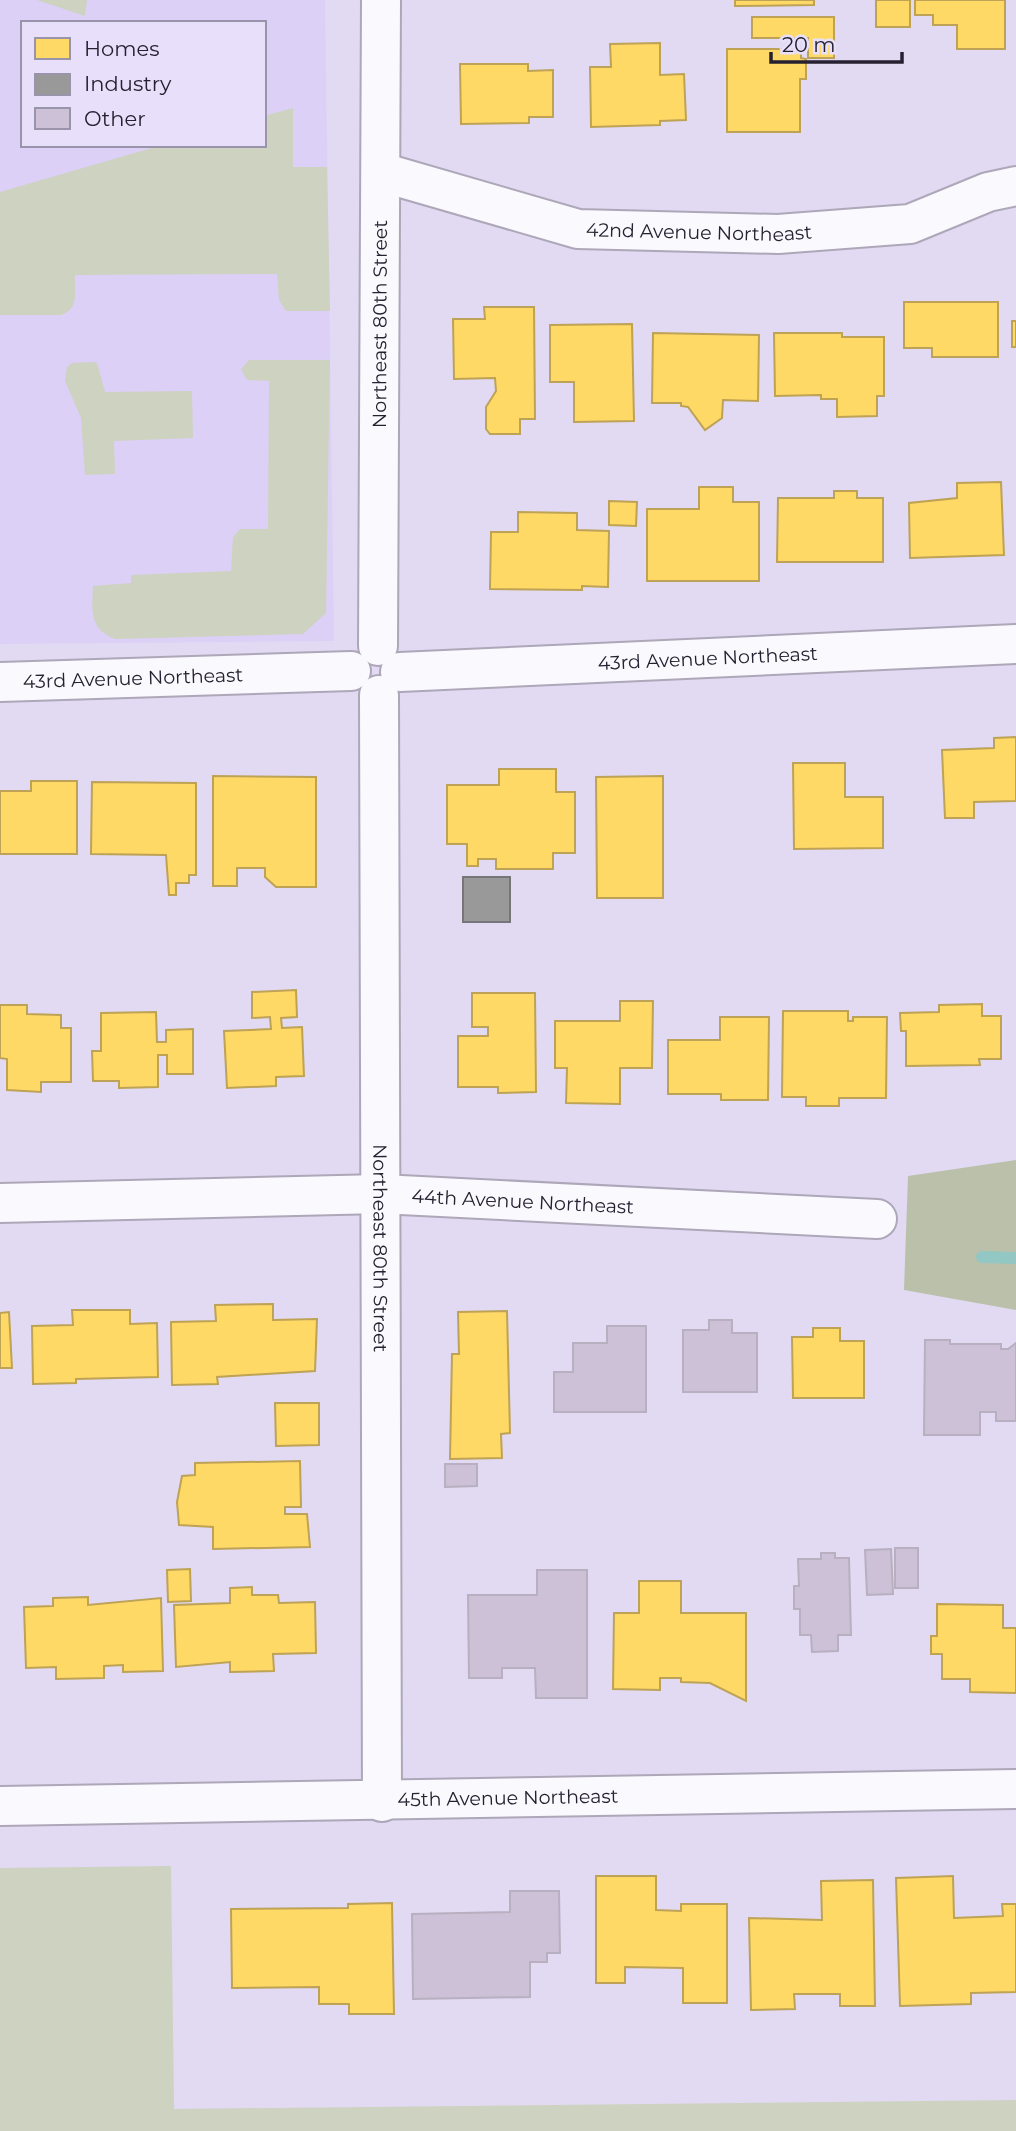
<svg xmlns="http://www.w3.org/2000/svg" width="1016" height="2131" font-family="Montserrat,sans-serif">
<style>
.built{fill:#dcd0f6;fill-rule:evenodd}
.green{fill:#ced2c0}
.forest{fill:#bbc0aa}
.homes{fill:#ffd966;stroke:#bea256;stroke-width:2}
.industry{fill:#999;stroke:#76757a;stroke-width:2}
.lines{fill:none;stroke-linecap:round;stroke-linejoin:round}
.stream{stroke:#93c7c3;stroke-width:12}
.building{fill:#ccc1d6;stroke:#b8afc1;stroke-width:2}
.street-casing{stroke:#ada7b9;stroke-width:42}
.street{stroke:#faf9fd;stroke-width:38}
.labels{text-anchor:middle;stroke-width:7;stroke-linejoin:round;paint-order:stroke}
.street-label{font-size:19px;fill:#262131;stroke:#e8e0fb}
</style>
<rect width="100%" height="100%" fill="#e1daf2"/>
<path class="built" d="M 0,0 L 325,0 L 334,641 L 0,644 ZM 23,23 L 264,23 L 264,145 L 23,145 Z"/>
<g class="green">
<path d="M 37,0 L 87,0 L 85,16 Z"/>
<path d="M 293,108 L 293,167 L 327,167 L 330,311 L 286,311 L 279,300 L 277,274 L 75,275 C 74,291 80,309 61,315 L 0,315 L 0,192 L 162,145 L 264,145 L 264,116 Z"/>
<path d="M 249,360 L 330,360 L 326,613 L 303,634 L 115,639 C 89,629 92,611 93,586 L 131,583 L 131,575 L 231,571 L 233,537 L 240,529 L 268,529 L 269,381 L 247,380 L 241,369 Z"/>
<path d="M 92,362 L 97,363 L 105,392 L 192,391 L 193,438 L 114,441 L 115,474 L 85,475 L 81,418 L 65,381 L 67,367 L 72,363 Z"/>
<path d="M 171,1866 L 174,2109 L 1016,2100 L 1016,2131 L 0,2131 L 0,1868 Z"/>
</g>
<path class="forest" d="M 1016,1160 L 1016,1310 L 904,1290 L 908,1176 Z"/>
<g class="homes">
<path d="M 735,0 L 814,0 L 814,5 L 735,6 Z"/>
<rect x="876" y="0" width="34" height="27"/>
<path d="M 915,0 L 1005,0 L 1005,49 L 957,49 L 957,25 L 933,25 L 933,15 L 915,15 Z"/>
<path d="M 752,17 L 834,17 L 834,58 L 808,58 L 808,38 L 752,38 Z"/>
<path d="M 660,43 L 660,75 L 684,74 L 686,120 L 660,121 L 660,125 L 591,127 L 590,67 L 611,67 L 610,44 Z"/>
<path d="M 727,49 L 801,49 L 801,58 L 806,59 L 806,79 L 800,79 L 800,132 L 727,132 Z"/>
<path d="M 460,64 L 528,64 L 528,71 L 553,70 L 553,117 L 529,117 L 529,123 L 461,124 Z"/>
<path d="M 904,302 L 998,302 L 998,357 L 932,357 L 932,348 L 904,348 Z"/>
<path d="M 484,307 L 534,307 L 535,419 L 520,419 L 520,434 L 490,434 L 486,429 L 486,407 L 496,391 L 495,378 L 454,379 L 453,319 L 485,319 Z"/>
<rect x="1012" y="321" width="4" height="26"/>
<path d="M 632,324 L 634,421 L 574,422 L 574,382 L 550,382 L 550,325 Z"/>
<path d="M 653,333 L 759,335 L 758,401 L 723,400 L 722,418 L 705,430 L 688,407 L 681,406 L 681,403 L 652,403 Z"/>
<path d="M 774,333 L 842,333 L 842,337 L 884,337 L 884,396 L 877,396 L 877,416 L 837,417 L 837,399 L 821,399 L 821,395 L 775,396 Z"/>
<path d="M 1001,482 L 1004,555 L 910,558 L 909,503 L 957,498 L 957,483 Z"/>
<path d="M 699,487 L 733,487 L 733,502 L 759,502 L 759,581 L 647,581 L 647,509 L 699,509 Z"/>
<path d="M 834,491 L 857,491 L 857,498 L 883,498 L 883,562 L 777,562 L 778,498 L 834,498 Z"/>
<path d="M 609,501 L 637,502 L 636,526 L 609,525 Z"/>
<path d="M 518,512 L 577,513 L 577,530 L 609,531 L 608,587 L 582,586 L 582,590 L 490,589 L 491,532 L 518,532 Z"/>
<path d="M 1016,737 L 1016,801 L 974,802 L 974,818 L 945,818 L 942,750 L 994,748 L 994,738 Z"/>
<path d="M 793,763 L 845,763 L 845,797 L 883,797 L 883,848 L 794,849 Z"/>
<path d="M 499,769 L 556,769 L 556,792 L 575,792 L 575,853 L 553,853 L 553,869 L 496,869 L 496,859 L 478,859 L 478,866 L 467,866 L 467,844 L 447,844 L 447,785 L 499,785 Z"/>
<path d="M 213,776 L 316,777 L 316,887 L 276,887 L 265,877 L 265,868 L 237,868 L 237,886 L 213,886 Z"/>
<path d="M 663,776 L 663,898 L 597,898 L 596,777 Z"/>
<path d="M 31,781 L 77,781 L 77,854 L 0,854 L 0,791 L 31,791 Z"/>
<path d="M 92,782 L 196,783 L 196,875 L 189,875 L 189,883 L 176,883 L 176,895 L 169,895 L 166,855 L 91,854 Z"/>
<path d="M 296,990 L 297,1017 L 281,1018 L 282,1028 L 302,1027 L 304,1076 L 276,1077 L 276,1086 L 227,1088 L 224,1031 L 271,1029 L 270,1017 L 252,1018 L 252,992 Z"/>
<path d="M 472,993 L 535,993 L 536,1092 L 498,1093 L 498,1087 L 458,1087 L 458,1036 L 488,1036 L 488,1027 L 472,1027 Z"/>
<path d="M 620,1001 L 653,1001 L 652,1068 L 620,1068 L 620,1104 L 566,1103 L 567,1068 L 555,1068 L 555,1021 L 620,1021 Z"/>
<path d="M 982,1004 L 982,1016 L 1001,1016 L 1001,1059 L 979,1059 L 980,1065 L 906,1066 L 906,1031 L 901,1031 L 900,1013 L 939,1012 L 939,1005 Z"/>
<path d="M 0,1005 L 27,1005 L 27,1014 L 61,1015 L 61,1028 L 71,1028 L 71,1082 L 41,1082 L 41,1092 L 7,1090 L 7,1059 L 0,1058 Z"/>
<path d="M 783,1011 L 848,1011 L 848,1021 L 853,1021 L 853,1017 L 887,1017 L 886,1098 L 839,1098 L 839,1106 L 806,1106 L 806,1097 L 782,1097 Z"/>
<path d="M 156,1012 L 157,1042 L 166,1042 L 166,1030 L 193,1029 L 193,1074 L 167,1074 L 167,1055 L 158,1055 L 158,1087 L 119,1088 L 119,1081 L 93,1081 L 92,1051 L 101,1051 L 101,1013 Z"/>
<path d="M 720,1017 L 769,1017 L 768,1100 L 721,1100 L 721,1094 L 668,1094 L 668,1040 L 720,1040 Z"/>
<path d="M 273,1304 L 273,1320 L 317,1319 L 315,1371 L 217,1377 L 218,1384 L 172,1385 L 171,1322 L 216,1321 L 215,1305 Z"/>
<path d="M 72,1310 L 130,1310 L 130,1324 L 157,1323 L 158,1377 L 76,1379 L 76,1383 L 33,1384 L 32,1326 L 73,1325 Z"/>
<path d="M 507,1311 L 510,1433 L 501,1434 L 502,1458 L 450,1459 L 452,1354 L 459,1354 L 458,1312 Z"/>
<path d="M 9,1312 L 12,1368 L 0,1368 L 0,1313 Z"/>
<path d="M 813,1328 L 840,1328 L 840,1341 L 864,1341 L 864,1398 L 793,1398 L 792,1337 L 813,1337 Z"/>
<path d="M 275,1403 L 319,1403 L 319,1445 L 276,1446 Z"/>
<path d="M 300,1461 L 301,1507 L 285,1507 L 285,1514 L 307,1514 L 310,1547 L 213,1549 L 213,1527 L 179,1525 L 177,1502 L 182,1476 L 195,1475 L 195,1463 Z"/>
<path d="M 190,1569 L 191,1601 L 168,1602 L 167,1570 Z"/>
<path d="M 639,1581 L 681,1581 L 681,1613 L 746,1613 L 746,1701 L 710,1683 L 681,1682 L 681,1678 L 660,1678 L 660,1690 L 613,1689 L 614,1613 L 639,1613 Z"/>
<path d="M 252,1587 L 252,1595 L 278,1595 L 279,1603 L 315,1602 L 316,1653 L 273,1654 L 274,1671 L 230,1672 L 230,1662 L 176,1667 L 174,1605 L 230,1603 L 230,1588 Z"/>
<path d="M 88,1597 L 88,1605 L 161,1598 L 163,1671 L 123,1672 L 123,1665 L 104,1666 L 104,1678 L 56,1679 L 56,1667 L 26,1668 L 24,1607 L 53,1606 L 53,1598 Z"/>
<path d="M 937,1604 L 1003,1605 L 1003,1628 L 1016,1628 L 1016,1693 L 970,1692 L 970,1679 L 942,1679 L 942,1654 L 931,1654 L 931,1636 L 937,1636 Z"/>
<path d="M 596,1876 L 656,1876 L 656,1910 L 681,1911 L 681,1904 L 727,1904 L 727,2003 L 683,2003 L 683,1968 L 625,1967 L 625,1983 L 596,1983 Z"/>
<path d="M 953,1876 L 954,1918 L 1003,1916 L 1002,1904 L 1016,1904 L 1016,1992 L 971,1993 L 971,2004 L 900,2006 L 896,1878 Z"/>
<path d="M 873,1880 L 875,2006 L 840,2006 L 840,1994 L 794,1994 L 795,2009 L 751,2010 L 749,1918 L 822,1920 L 821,1881 Z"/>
<path d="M 392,1903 L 394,2014 L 349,2014 L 349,2004 L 319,2004 L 319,1987 L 232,1988 L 231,1909 L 348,1908 L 348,1904 Z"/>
</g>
<rect class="industry" x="463" y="877" width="47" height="45"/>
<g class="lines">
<path class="stream" d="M 982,1257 L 1016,1258"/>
</g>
<g class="building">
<path d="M 709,1320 L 732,1320 L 732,1333 L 757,1333 L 757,1392 L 683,1392 L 683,1330 L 709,1330 Z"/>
<path d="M 607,1326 L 646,1326 L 646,1412 L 554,1412 L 554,1372 L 573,1372 L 573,1343 L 607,1343 Z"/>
<path d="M 925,1340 L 950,1340 L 950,1344 L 1001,1344 L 1001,1349 L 1008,1349 L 1016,1343 L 1016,1421 L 996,1421 L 996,1412 L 980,1412 L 980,1435 L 924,1435 Z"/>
<path d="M 445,1464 L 477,1464 L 477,1486 L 445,1487 Z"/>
<rect x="895" y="1548" width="23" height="40"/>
<path d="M 891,1549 L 893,1594 L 867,1595 L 865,1550 Z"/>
<path d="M 821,1553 L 835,1553 L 835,1558 L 849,1558 L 851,1635 L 838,1635 L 838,1651 L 812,1652 L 811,1635 L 800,1635 L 800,1609 L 794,1609 L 794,1586 L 799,1586 L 798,1559 L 821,1559 Z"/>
<path d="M 537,1570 L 587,1570 L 587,1698 L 536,1698 L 535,1668 L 502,1668 L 502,1678 L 469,1678 L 468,1595 L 537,1595 Z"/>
<path d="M 510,1891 L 559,1891 L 560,1953 L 547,1953 L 547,1962 L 530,1962 L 530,1997 L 413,1999 L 412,1914 L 510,1912 Z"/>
</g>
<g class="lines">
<g class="street-casing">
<g id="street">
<path id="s1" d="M 381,172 L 578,229 L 778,234 L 910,224 L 988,192 L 1016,186"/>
<path id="s2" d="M 378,646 L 381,0"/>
<path id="s3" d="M 400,672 L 1016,644"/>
<path id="s4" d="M 0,682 L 351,671"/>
<path id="s5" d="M 379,695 L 382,1802"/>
<path id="s6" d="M 0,1203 L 381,1194 L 877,1219"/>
<path id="s7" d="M 0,1806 L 1016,1789"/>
</g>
</g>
<use href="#street" class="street"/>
</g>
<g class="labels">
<g class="street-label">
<text dy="7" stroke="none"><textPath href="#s1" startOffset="326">42nd Avenue Northeast</textPath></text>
<text dy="7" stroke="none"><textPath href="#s2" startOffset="322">Northeast 80th Street</textPath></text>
<text dy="7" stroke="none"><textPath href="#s3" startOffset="308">43rd Avenue Northeast</textPath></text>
<text dy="7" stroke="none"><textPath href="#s4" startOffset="133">43rd Avenue Northeast</textPath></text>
<text dy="7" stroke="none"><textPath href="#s6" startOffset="523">44th Avenue Northeast</textPath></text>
<text dy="7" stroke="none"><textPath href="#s5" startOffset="553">Northeast 80th Street</textPath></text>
<text dy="7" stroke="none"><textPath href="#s7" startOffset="508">45th Avenue Northeast</textPath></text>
</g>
</g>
<rect x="21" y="21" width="245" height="126" fill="#e8e0fb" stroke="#9a94aa" stroke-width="2"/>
<rect x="35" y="38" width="35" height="21" fill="#ffd966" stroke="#9a94aa" stroke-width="2"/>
<text x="84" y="56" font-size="21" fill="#262131">Homes</text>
<rect x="35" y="74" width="35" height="21" fill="#999999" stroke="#9a94aa" stroke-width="2"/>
<text x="84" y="91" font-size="21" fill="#262131">Industry</text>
<rect x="35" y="108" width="35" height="21" fill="#ccc1d6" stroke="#9a94aa" stroke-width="2"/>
<text x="84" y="126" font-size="21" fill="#262131">Other</text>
<path d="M771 52v10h131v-10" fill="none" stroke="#262131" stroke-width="3.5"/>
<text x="782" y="52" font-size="21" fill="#262131" stroke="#e8e0fb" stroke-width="5" paint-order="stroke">20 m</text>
</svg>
